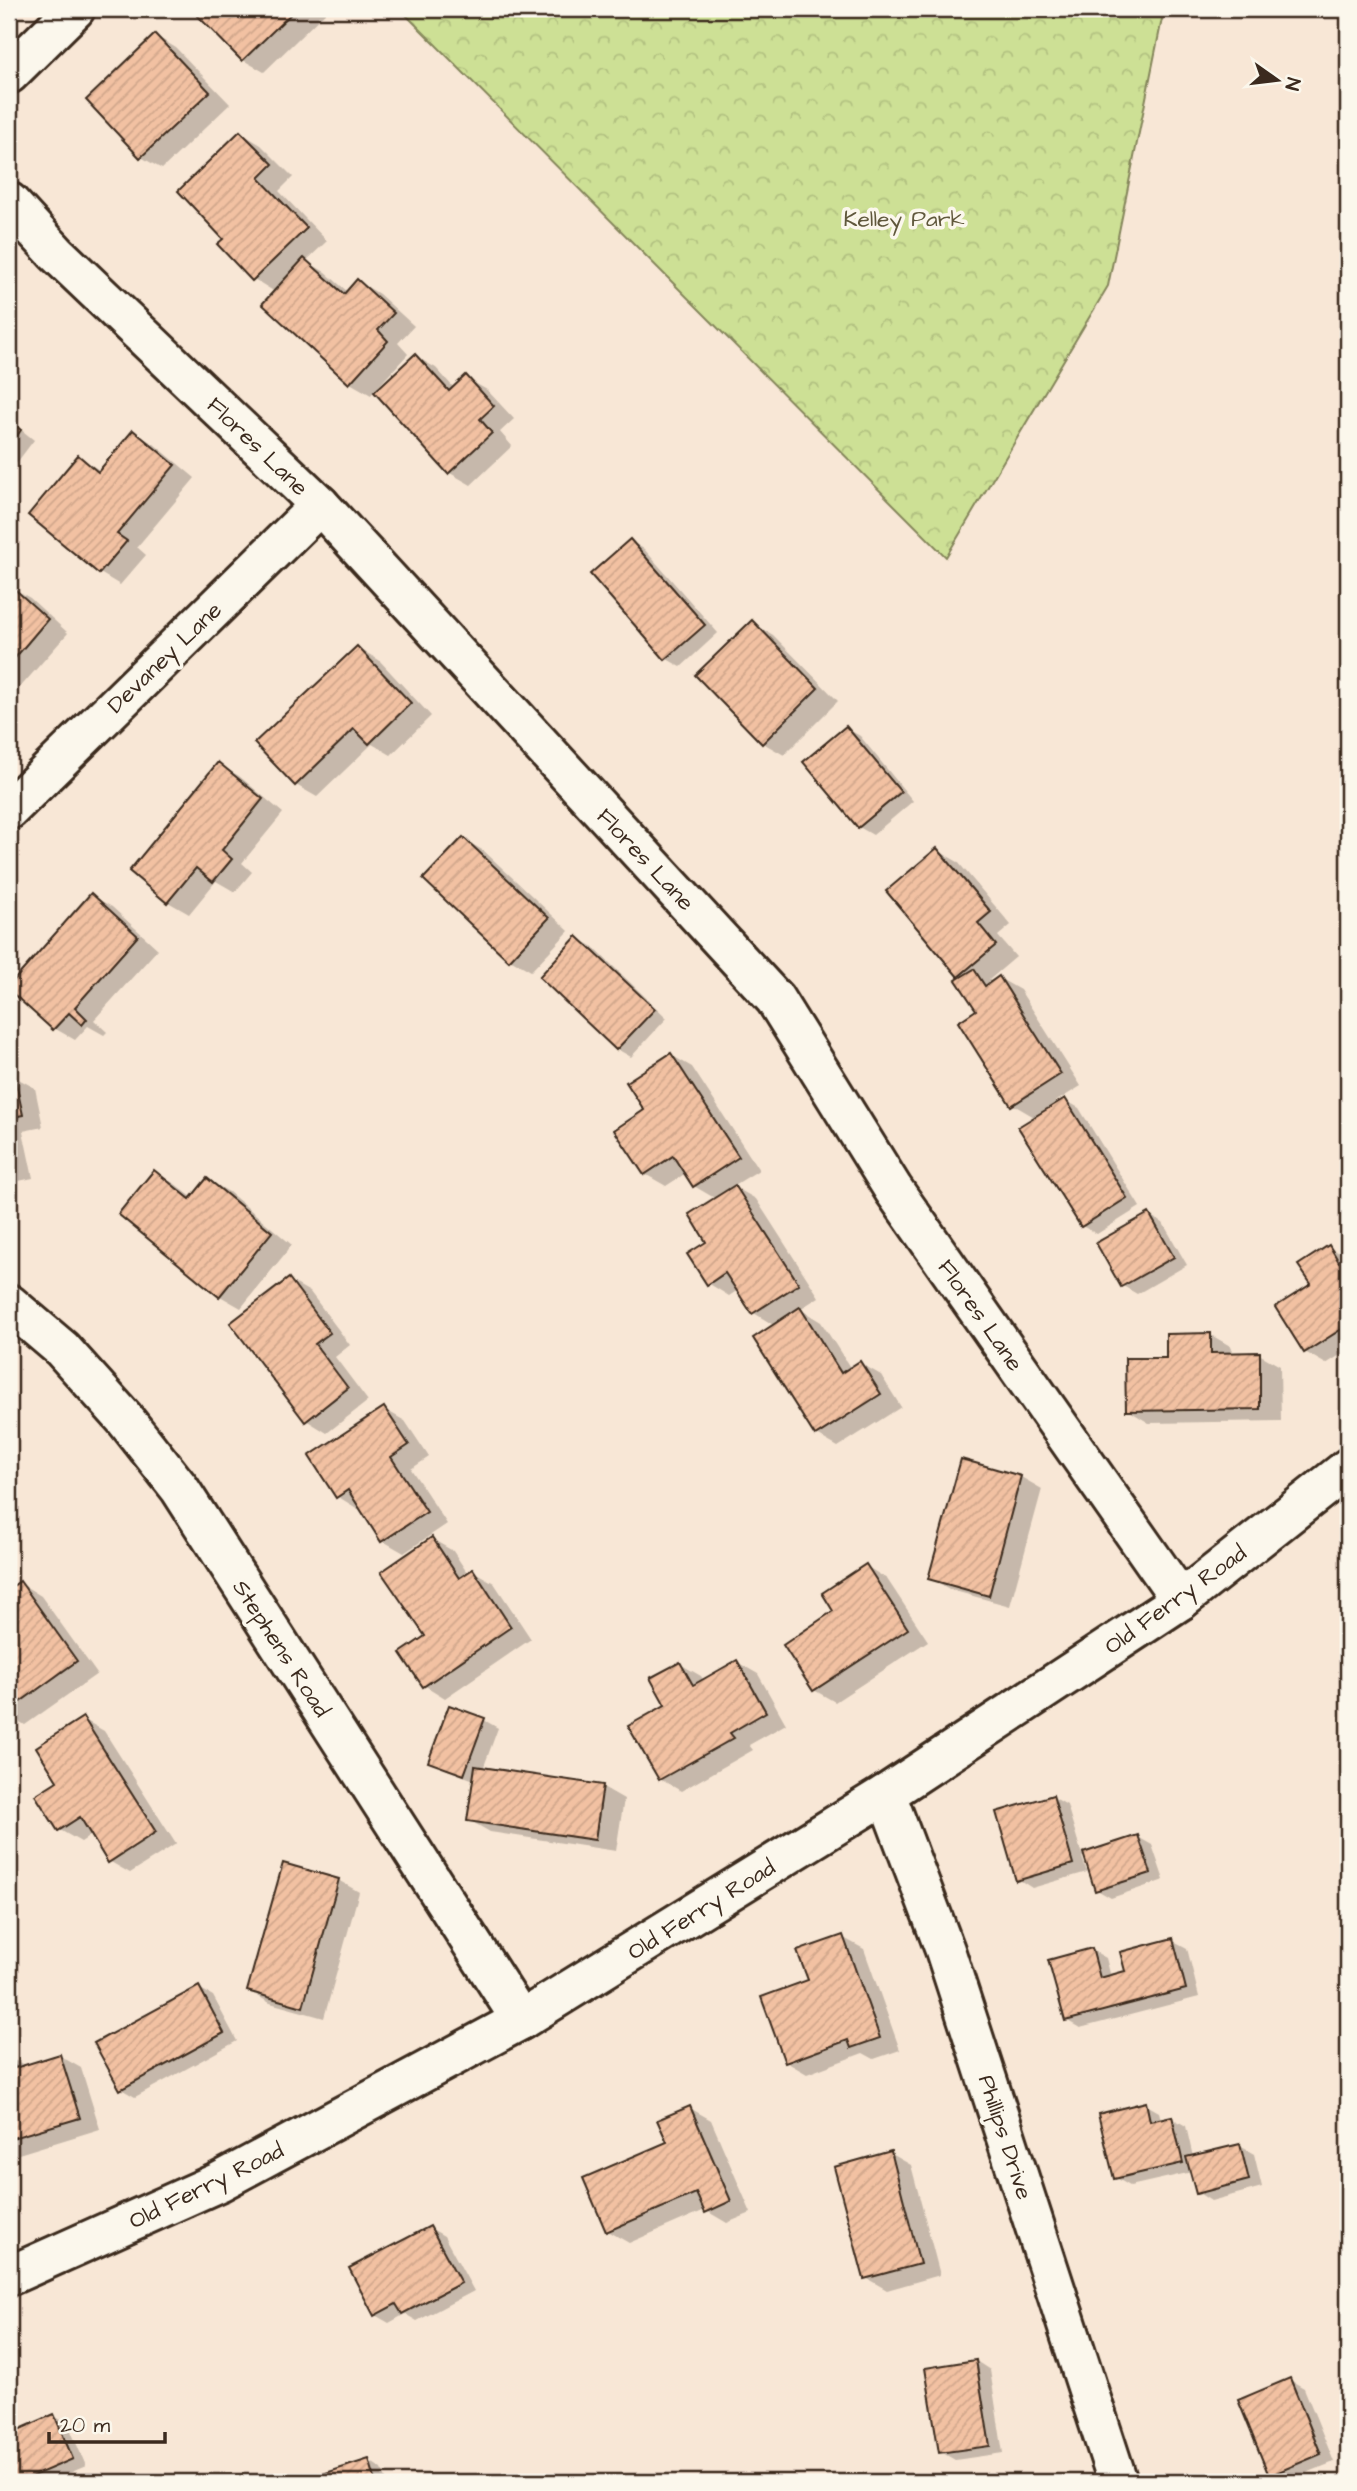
<svg xmlns="http://www.w3.org/2000/svg" width="1357" height="2491" font-family="'Architects Daughter',sans-serif">
<style>
.park{fill:url(#park-crowns);stroke:#84855a;stroke-width:2}
.shadow{fill:#0003}
.building{fill:url(#building-hatch);stroke:#3b2a1e;stroke-width:2}
.lines{fill:none;stroke-linecap:round;stroke-linejoin:round}
.minor-casing{stroke:#3b2a1e;stroke-width:44}
.tertiary-casing{stroke:#3b2a1e;stroke-width:44}
.minor{stroke:#fbf7ec;stroke-width:38}
.tertiary{stroke:#fbf7ec;stroke-width:38}
.labels{text-anchor:middle;stroke-width:7;stroke-linejoin:round;paint-order:stroke}
.park-label{font-size:23px;fill:#60583c;stroke:#fbf7ec}
.street-label{font-size:23px;fill:#3b2a1e;stroke:#fbf7ec}
</style>
<defs>
<pattern id="park-crowns" width="20" height="18" patternUnits="userSpaceOnUse" patternTransform="scale(1.75)"><rect width="20" height="18" fill="#cde095"/><path d="M2 6a3 3 0 1 1 6 0M12 15a3 3 0 1 1 6 0" fill="none" stroke="#b1c080"/></pattern>
<pattern id="building-hatch" width="6" height="6" patternUnits="userSpaceOnUse" patternTransform="scale(1.75)"><rect width="6" height="6" fill="#f2c1a2"/><path d="M-1 1l2-2M0 6l6-6M5 7l2-2" fill="none" stroke="#d0a68b"/></pattern>
</defs>
<rect width="100%" height="100%" fill="#f8e7d6"/>
<filter id="ink" filterUnits="userSpaceOnUse"><feTurbulence type="fractalNoise" baseFrequency=".0143" numOctaves="2"/><feDisplacementMap in="SourceGraphic" scale="14" xChannelSelector="R" yChannelSelector="G"/><feConvolveMatrix kernelMatrix="1 2 1 2 8 2 1 2 1" color-interpolation-filters="sRGB"/></filter>
<g filter="url(#ink)">
<path class="park" d="M 400,9 L 1164,9 L 1108,286 L 946,557 Z"/>
<g class="shadow">
<path d="M 194,9 L 329,9 L 264,72 L 243,60 Z"/>
<path d="M 156,36 L 176,48 L 230,104 L 162,169 L 141,157 Z"/>
<path d="M 241,133 L 261,145 L 293,177 L 279,191 L 327,241 L 306,261 L 325,272 L 348,292 L 358,281 L 379,294 L 414,326 L 398,343 L 408,354 L 376,389 L 378,391 L 415,356 L 436,368 L 454,388 L 466,378 L 487,390 L 514,419 L 500,432 L 512,446 L 471,485 L 450,473 L 374,391 L 371,395 L 350,383 L 275,292 L 254,279 L 226,239 Z"/>
<path d="M 9,420 L 34,440 L 9,473 Z"/>
<path d="M 133,432 L 154,444 L 195,478 L 137,547 L 146,555 L 120,585 L 100,573 L 78,457 L 101,471 Z"/>
<path d="M 630,541 L 644,549 L 718,633 L 681,667 L 667,659 L 592,574 Z"/>
<path d="M 9,586 L 30,598 L 68,633 L 9,700 Z"/>
<path d="M 752,622 L 773,635 L 838,701 L 784,755 L 763,743 Z"/>
<path d="M 358,648 L 379,660 L 431,716 L 391,755 L 372,744 L 317,797 L 296,785 Z"/>
<path d="M 846,728 L 860,736 L 913,801 L 873,835 L 859,827 Z"/>
<path d="M 218,764 L 239,776 L 283,813 L 242,863 L 252,872 L 235,892 L 216,881 L 189,914 L 168,902 L 131,870 Z"/>
<path d="M 463,839 L 484,851 L 569,931 L 531,971 L 510,959 Z"/>
<path d="M 937,850 L 958,862 L 1011,925 L 998,936 L 1016,957 L 989,980 L 993,982 L 999,978 L 1020,990 L 1081,1086 L 1055,1102 L 1057,1105 L 1065,1100 L 1079,1108 L 1140,1207 L 1097,1234 L 1082,1226 L 1036,1118 L 1012,1104 L 978,1011 L 963,977 L 960,975 Z"/>
<path d="M 91,895 L 112,907 L 158,949 L 94,1020 L 107,1032 L 104,1035 L 88,1026 L 75,1040 L 54,1028 Z"/>
<path d="M 578,938 L 592,946 L 667,1018 L 631,1057 L 617,1049 L 541,977 Z"/>
<path d="M 671,1055 L 692,1067 L 759,1170 L 733,1186 L 756,1199 L 819,1297 L 800,1309 L 821,1322 L 851,1369 L 860,1363 L 881,1375 L 901,1407 L 838,1447 L 817,1435 L 756,1338 L 775,1326 L 754,1313 L 738,1290 L 729,1296 L 708,1283 L 709,1242 L 716,1199 L 694,1186 L 686,1173 L 666,1186 L 645,1174 L 646,1110 Z"/>
<path d="M 13,1076 L 35,1088 L 43,1127 L 23,1131 L 33,1178 L 9,1183 L 9,1077 Z"/>
<path d="M 154,1172 L 175,1184 L 193,1198 L 208,1180 L 229,1192 L 292,1245 L 241,1308 L 220,1296 Z"/>
<path d="M 1149,1215 L 1163,1223 L 1187,1265 L 1137,1294 L 1123,1286 Z"/>
<path d="M 1329,1247 L 1348,1258 L 1348,1350 L 1326,1364 L 1305,1352 L 1313,1284 Z"/>
<path d="M 289,1280 L 310,1292 L 350,1345 L 335,1357 L 368,1401 L 327,1433 L 306,1420 Z"/>
<path d="M 1211,1335 L 1232,1347 L 1231,1354 L 1259,1354 L 1280,1366 L 1281,1421 L 1149,1423 L 1128,1410 Z"/>
<path d="M 384,1409 L 405,1421 L 429,1457 L 411,1469 L 447,1524 L 404,1553 L 383,1541 L 361,1507 L 358,1509 L 337,1496 Z"/>
<path d="M 1021,1477 L 1042,1489 L 1010,1606 L 951,1590 L 930,1578 Z"/>
<path d="M 432,1539 L 453,1551 L 468,1574 L 473,1571 L 494,1583 L 531,1639 L 445,1698 L 424,1685 Z"/>
<path d="M 866,1566 L 887,1579 L 928,1641 L 835,1702 L 814,1690 L 836,1612 Z"/>
<path d="M 20,1583 L 41,1596 L 97,1674 L 25,1725 L 9,1716 L 9,1592 Z"/>
<path d="M 737,1662 L 758,1674 L 786,1724 L 749,1745 L 753,1750 L 681,1791 L 660,1779 L 667,1706 L 680,1664 L 701,1676 L 704,1681 Z"/>
<path d="M 83,1719 L 104,1731 L 176,1844 L 130,1873 L 109,1861 L 93,1834 L 81,1842 L 60,1830 L 37,1796 L 60,1781 Z"/>
<path d="M 484,1720 L 498,1728 L 483,1769 L 603,1787 L 624,1799 L 616,1851 L 490,1832 L 469,1820 L 474,1780 L 445,1769 L 431,1761 Z"/>
<path d="M 1053,1797 L 1067,1805 L 1082,1855 L 1138,1837 L 1152,1845 L 1164,1880 L 1111,1898 L 1097,1890 L 1085,1856 L 1082,1857 L 1087,1872 L 1032,1888 L 1018,1879 Z"/>
<path d="M 338,1880 L 359,1892 L 324,2018 L 270,2003 L 249,1991 Z"/>
<path d="M 842,1937 L 864,1949 L 900,2050 L 874,2059 L 863,2053 L 807,2074 L 786,2062 L 810,1981 Z"/>
<path d="M 1172,1940 L 1187,1948 L 1199,1997 L 1080,2028 L 1066,2020 L 1092,1950 L 1106,1958 L 1111,1977 L 1128,1972 Z"/>
<path d="M 199,1988 L 213,1996 L 237,2041 L 135,2097 L 121,2089 Z"/>
<path d="M 60,2056 L 81,2068 L 100,2129 L 9,2157 L 9,2058 L 27,2066 Z"/>
<path d="M 1145,2104 L 1159,2112 L 1161,2120 L 1172,2118 L 1186,2126 L 1193,2157 L 1240,2146 L 1254,2154 L 1262,2187 L 1211,2201 L 1197,2192 L 1192,2172 L 1130,2186 L 1116,2178 Z"/>
<path d="M 690,2108 L 711,2120 L 751,2213 L 727,2223 L 705,2210 L 629,2243 L 608,2231 Z"/>
<path d="M 890,2153 L 911,2165 L 940,2275 L 887,2290 L 866,2278 Z"/>
<path d="M 430,2228 L 444,2236 L 474,2291 L 417,2321 L 405,2314 L 389,2323 L 375,2315 Z"/>
<path d="M 976,2361 L 990,2370 L 1003,2453 L 955,2460 L 941,2452 Z"/>
<path d="M 1290,2380 L 1304,2388 L 1334,2462 L 1284,2482 L 1270,2475 Z"/>
<path d="M 54,2416 L 68,2424 L 86,2466 L 48,2482 L 9,2482 L 9,2435 Z"/>
<path d="M 368,2460 L 382,2469 L 387,2482 L 307,2482 Z"/>
</g>
<g class="building">
<path d="M 191,9 L 296,9 L 242,61 Z"/>
<path d="M 155,34 L 210,92 L 140,158 L 86,100 Z"/>
<path d="M 240,131 L 273,164 L 259,178 L 307,228 L 252,281 L 217,244 L 223,239 L 178,191 Z"/>
<path d="M 304,258 L 344,294 L 357,279 L 394,313 L 378,330 L 388,341 L 349,384 L 262,304 Z"/>
<path d="M 415,354 L 449,391 L 466,375 L 494,406 L 480,419 L 492,433 L 448,474 L 374,392 Z"/>
<path d="M 9,421 L 21,430 L 9,447 Z"/>
<path d="M 133,430 L 175,465 L 117,534 L 127,541 L 99,574 L 28,515 L 78,455 L 98,472 Z"/>
<path d="M 630,539 L 705,625 L 665,660 L 590,574 Z"/>
<path d="M 9,584 L 48,619 L 9,665 Z"/>
<path d="M 752,620 L 818,688 L 762,744 L 695,675 Z"/>
<path d="M 357,646 L 411,703 L 369,744 L 354,729 L 295,786 L 254,743 Z"/>
<path d="M 846,726 L 901,792 L 858,828 L 803,762 Z"/>
<path d="M 218,762 L 263,799 L 222,850 L 232,859 L 213,882 L 196,868 L 167,903 L 129,871 Z"/>
<path d="M 463,837 L 549,918 L 509,961 L 423,879 Z"/>
<path d="M 937,848 L 991,912 L 978,923 L 996,945 L 958,977 L 886,891 Z"/>
<path d="M 91,893 L 138,936 L 75,1007 L 87,1019 L 82,1025 L 69,1013 L 53,1030 L 9,990 L 9,986 Z"/>
<path d="M 577,936 L 655,1009 L 616,1050 L 539,977 Z"/>
<path d="M 974,969 L 985,986 L 999,976 L 1061,1074 L 1011,1106 L 958,1022 L 976,1010 L 956,980 Z"/>
<path d="M 671,1053 L 739,1157 L 693,1187 L 673,1156 L 644,1175 L 614,1130 L 644,1110 L 626,1082 Z"/>
<path d="M 14,1074 L 23,1115 L 9,1118 L 9,1075 Z"/>
<path d="M 1065,1098 L 1127,1198 L 1081,1227 L 1018,1127 Z"/>
<path d="M 9,1146 L 13,1166 L 9,1167 Z"/>
<path d="M 154,1170 L 190,1199 L 207,1178 L 272,1232 L 219,1297 L 118,1214 Z"/>
<path d="M 735,1185 L 799,1284 L 752,1314 L 725,1273 L 707,1285 L 687,1254 L 706,1242 L 689,1214 Z"/>
<path d="M 1149,1213 L 1174,1257 L 1121,1287 L 1096,1243 Z"/>
<path d="M 1329,1245 L 1339,1262 L 1348,1256 L 1348,1325 L 1304,1353 L 1275,1307 L 1311,1284 L 1298,1265 Z"/>
<path d="M 289,1278 L 330,1333 L 315,1344 L 348,1388 L 305,1422 L 230,1323 Z"/>
<path d="M 800,1307 L 841,1373 L 860,1361 L 881,1394 L 815,1436 L 753,1338 Z"/>
<path d="M 1211,1333 L 1211,1353 L 1260,1352 L 1260,1409 L 1126,1411 L 1125,1358 L 1166,1358 L 1166,1334 Z"/>
<path d="M 384,1407 L 409,1445 L 391,1457 L 427,1512 L 381,1542 L 348,1490 L 336,1498 L 309,1456 Z"/>
<path d="M 961,1459 L 1021,1476 L 989,1596 L 928,1579 Z"/>
<path d="M 432,1537 L 459,1578 L 473,1569 L 511,1627 L 423,1687 L 400,1653 L 425,1636 L 381,1572 Z"/>
<path d="M 866,1564 L 908,1629 L 813,1691 L 783,1645 L 833,1611 L 822,1593 Z"/>
<path d="M 20,1581 L 77,1661 L 9,1710 L 9,1589 Z"/>
<path d="M 737,1660 L 766,1712 L 730,1733 L 734,1738 L 659,1780 L 628,1726 L 665,1705 L 650,1678 L 680,1662 L 693,1685 Z"/>
<path d="M 449,1705 L 485,1718 L 464,1775 L 428,1762 Z"/>
<path d="M 83,1717 L 156,1832 L 108,1863 L 80,1817 L 58,1831 L 35,1795 L 57,1781 L 36,1747 Z"/>
<path d="M 475,1766 L 603,1785 L 595,1840 L 467,1821 Z"/>
<path d="M 1053,1795 L 1073,1864 L 1016,1881 L 996,1812 Z"/>
<path d="M 1138,1835 L 1151,1873 L 1095,1891 L 1083,1853 Z"/>
<path d="M 283,1863 L 339,1879 L 303,2007 L 247,1991 Z"/>
<path d="M 843,1935 L 880,2038 L 851,2048 L 848,2040 L 785,2063 L 761,1997 L 808,1980 L 797,1951 Z"/>
<path d="M 1173,1938 L 1186,1989 L 1065,2021 L 1048,1960 L 1092,1948 L 1100,1978 L 1125,1971 L 1120,1952 Z"/>
<path d="M 199,1986 L 224,2033 L 120,2090 L 94,2043 Z"/>
<path d="M 60,2054 L 80,2118 L 9,2139 L 9,2056 L 11,2055 L 15,2068 Z"/>
<path d="M 1146,2102 L 1150,2121 L 1172,2116 L 1183,2163 L 1114,2179 L 1098,2114 Z"/>
<path d="M 690,2106 L 731,2201 L 705,2213 L 696,2193 L 606,2232 L 583,2178 L 667,2142 L 657,2120 Z"/>
<path d="M 1240,2144 L 1249,2180 L 1196,2194 L 1186,2157 Z"/>
<path d="M 891,2151 L 920,2264 L 864,2279 L 834,2167 Z"/>
<path d="M 430,2226 L 461,2283 L 402,2314 L 396,2304 L 374,2316 L 349,2268 Z"/>
<path d="M 976,2360 L 990,2446 L 939,2453 L 925,2368 Z"/>
<path d="M 1290,2378 L 1321,2454 L 1269,2476 L 1238,2400 Z"/>
<path d="M 54,2414 L 73,2459 L 19,2482 L 9,2482 L 9,2434 Z"/>
<path d="M 369,2459 L 376,2482 L 305,2482 L 304,2480 Z"/>
</g>
<g class="lines">
<g class="minor-casing">
<g id="minor">
<path d="M 9,74 L 75,9"/>
<path d="M 9,202 L 56,253 L 320,505 L 775,999 L 893,1189 L 1181,1600"/>
<path d="M 9,810 L 320,505"/>
<path d="M 9,1304 L 62,1349 L 124,1418 L 180,1489 L 521,2020"/>
<path d="M 886,1794 L 945,1950 L 1118,2482"/>
</g>
</g>
<g class="tertiary-casing">
<path id="tertiary" d="M 9,2276 L 219,2182 L 521,2020 L 886,1794 L 1181,1600 L 1348,1468"/>
</g>
<use href="#minor" class="minor"/>
<use href="#tertiary" class="tertiary"/>
</g>
</g>
<g class="labels">
<g class="park-label">
<text x="904" y="226">Kelley Park</text>
</g>
<g class="street-label">
<text transform="translate(258 446) rotate(44)" y="8">Flores Lane</text>
<text transform="translate(164 657) rotate(-44)" y="8">Devaney Lane</text>
<text transform="translate(646 859) rotate(47)" y="8">Flores Lane</text>
<text transform="translate(981 1315) rotate(55)" y="8">Flores Lane</text>
<text transform="translate(1175 1599) rotate(-36)" y="8">Old Ferry Road</text>
<text transform="translate(282 1648) rotate(57)" y="8">Stephens Road</text>
<text transform="translate(701 1909) rotate(-32)" y="8">Old Ferry Road</text>
<text transform="translate(1006 2137) rotate(72)" y="8">Phillips Drive</text>
<text transform="translate(206 2185) rotate(-26)" y="8">Old Ferry Road</text>
</g>
</g>
<rect width="1357" height="2491" fill="none" stroke="#fbf7ec" stroke-width="35"/>
<rect x="18" y="18" width="1322" height="2456" fill="none" stroke="#3b2a1e" stroke-width="2.5" filter="url(#ink)"/>
<g transform="translate(1277 80) rotate(104)" stroke="#fbf7ec" stroke-width="5" paint-order="stroke">
<path d="M0-5L12 26L0 18L-12 26Z" fill="#3b2a1e"/>
<text y="-10" font-size="19" font-weight="bold" text-anchor="middle" fill="#3b2a1e">N</text>
</g>
<path d="M49 2432v10h116v-10" fill="none" stroke="#3b2a1e" stroke-width="3.5"/>
<text x="60" y="2432" font-size="21" fill="#3b2a1e" stroke="#fbf7ec" stroke-width="5" paint-order="stroke">20 m</text>
</svg>
